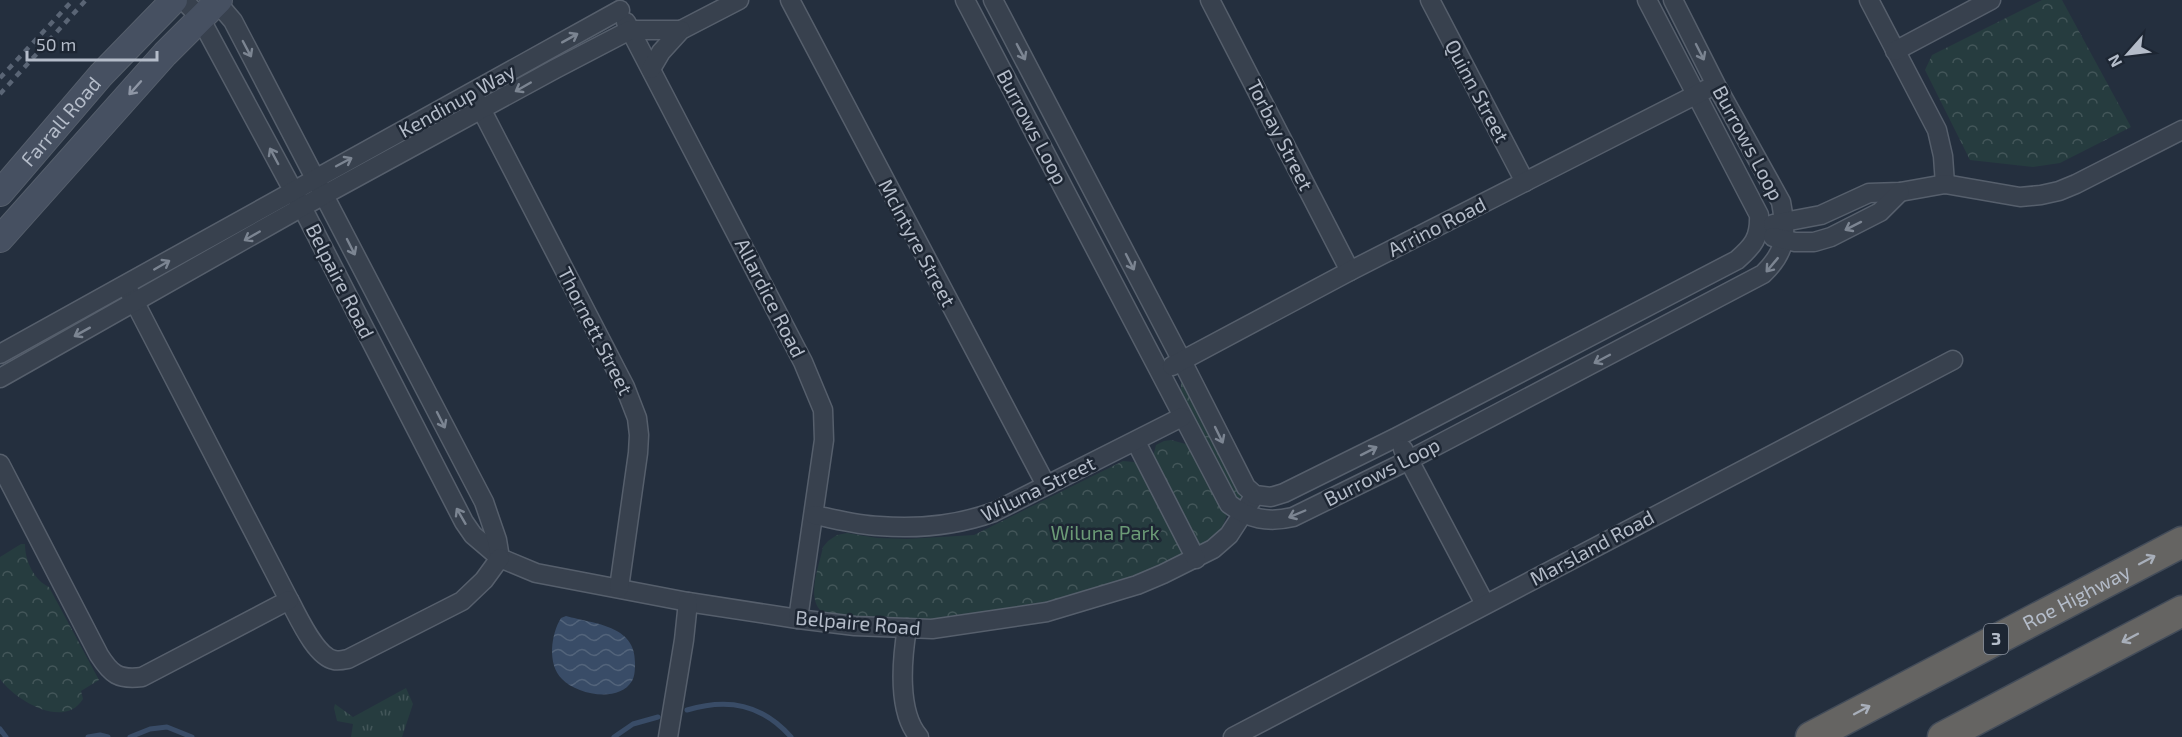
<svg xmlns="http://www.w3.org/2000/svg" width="2182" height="737" font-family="'Exo 2',sans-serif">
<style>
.grass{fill:url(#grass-tufts)}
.forest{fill:url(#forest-crowns)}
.water{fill:url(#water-waves)}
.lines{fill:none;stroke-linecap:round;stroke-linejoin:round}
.stream{stroke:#394c67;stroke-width:5}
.minor-casing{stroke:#565f6c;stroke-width:21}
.secondary-casing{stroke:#565f6c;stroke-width:28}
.trunk-casing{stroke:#434c59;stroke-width:33}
.minor{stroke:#38414e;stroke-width:18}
.secondary{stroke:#465061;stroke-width:26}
.trunk{stroke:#656462;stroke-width:30}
.rail{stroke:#5a6575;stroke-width:4.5;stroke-dasharray:6 6;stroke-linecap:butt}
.oneway{stroke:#7c8592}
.oneway2{stroke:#8e96a5}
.oneway3{stroke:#a8afba}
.labels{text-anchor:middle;stroke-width:5;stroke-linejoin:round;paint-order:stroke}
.shield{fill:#1d2633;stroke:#878f9c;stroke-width:1.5}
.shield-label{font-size:18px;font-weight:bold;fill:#b4bcc9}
.street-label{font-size:20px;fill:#b4bcc9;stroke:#1d2633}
.park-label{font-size:20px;fill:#6b9a76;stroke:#1d2633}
</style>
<defs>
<pattern id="grass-tufts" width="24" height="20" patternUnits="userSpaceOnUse" patternTransform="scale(1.5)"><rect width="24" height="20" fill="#263c3f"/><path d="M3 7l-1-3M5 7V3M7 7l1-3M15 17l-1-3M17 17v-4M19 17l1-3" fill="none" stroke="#435659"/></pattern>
<pattern id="forest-crowns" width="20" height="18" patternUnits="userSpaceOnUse" patternTransform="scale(1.5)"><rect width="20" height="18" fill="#263c3f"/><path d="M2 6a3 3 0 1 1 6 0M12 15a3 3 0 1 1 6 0" fill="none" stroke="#435659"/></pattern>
<pattern id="water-waves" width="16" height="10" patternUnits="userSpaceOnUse" patternTransform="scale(1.5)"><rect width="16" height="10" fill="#394c67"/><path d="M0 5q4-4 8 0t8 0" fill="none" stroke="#53647b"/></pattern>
</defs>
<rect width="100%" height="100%" fill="#242f3e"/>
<path class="grass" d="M 406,688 L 413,704 L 402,737 L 351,737 L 353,724 L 337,721 L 334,708 L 335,704 L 353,717 Z"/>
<g class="forest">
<path d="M 2042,0 L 2062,0 L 2131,127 L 2060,163 L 2033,167 L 1970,160 L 1925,70 L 1932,55 Z"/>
<path d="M 1181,376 L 1242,495 L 1242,502 L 1239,503 L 1232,496 L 1181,402 Z"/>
<path d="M 1171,440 L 1193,446 L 1228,512 L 1221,531 L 1203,546 L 1199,546 L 1153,457 L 1156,445 L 1164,441 Z"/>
<path d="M 1123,461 L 1134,462 L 1140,466 L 1182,547 L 1183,555 L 1180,561 L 1067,605 L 901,624 L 825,614 C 804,602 819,567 823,547 L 828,541 L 837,535 L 847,533 L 877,538 L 907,539 L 974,535 Z"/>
<path d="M 21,544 L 25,544 C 25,561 34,580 49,587 L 99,680 L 81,691 L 83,699 C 64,730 15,700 0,679 L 0,557 Z"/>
</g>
<path class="water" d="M 566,616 C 594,624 636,625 635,663 C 635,668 635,676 632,681 C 619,703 577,695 562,679 C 547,664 551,634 561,618 Z"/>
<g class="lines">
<g class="stream">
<path d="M 687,710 C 728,698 762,704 791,737"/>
<path d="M 0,729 L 6,737"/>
<path d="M 88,737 L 100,735 L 108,737"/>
<path d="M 130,737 L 150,729 L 167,727 L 192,737"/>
<path d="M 614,737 L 633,724 L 658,717"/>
</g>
<g class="minor-casing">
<g id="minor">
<path d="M 183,0 L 194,11 L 206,29 L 302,207 L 464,522 L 473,535 L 500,558 L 536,573 L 688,602 L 798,619 L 855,626 L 932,629 L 1047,612 L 1137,585 L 1163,574 L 1213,549 L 1229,535 L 1255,495"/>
<path d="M 215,0 L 233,21 L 484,502 L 497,540 L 500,558"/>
<path d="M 790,0 L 1046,485"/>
<path d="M 965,0 L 1229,504 C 1249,519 1268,523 1293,517 L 1409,460 L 1763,274 C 1787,251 1787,234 1781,202 L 1716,85 L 1673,0"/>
<path d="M 993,0 L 1182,361 L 1246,487 L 1255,495 L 1271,497 L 1284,493 L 1397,437 L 1737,260 C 1753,246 1760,238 1759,215 L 1647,0"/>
<path d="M 1210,0 L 1350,271"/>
<path d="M 1430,0 L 1525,182"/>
<path d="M 1869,0 L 1937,130 L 1943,156 L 1945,184"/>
<path d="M 626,22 L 803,362 L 823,410 L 824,440 L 798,619"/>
<path d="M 1895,51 L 1991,0"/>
<path d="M 651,69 L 661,52 L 681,30 L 739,0"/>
<path d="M 477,101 L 625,387 L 637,418 L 639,435 L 638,453 L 619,588"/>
<path d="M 1773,224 L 1821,215 L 1869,193 L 1900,192 L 1945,184 L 2020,197 L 2041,195 L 2059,191 L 2076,184 L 2182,130"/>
<path d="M 1773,237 L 1795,242 L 1814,242 L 1831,237 L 1880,212 L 1900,192"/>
<path d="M 130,293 L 289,600 C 298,616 315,656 334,660 C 338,661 343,660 348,659 L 462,601 L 484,580 L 500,558"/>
<path d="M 0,354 L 620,10"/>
<path d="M 1172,366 L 1350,271 L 1707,89"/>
<path d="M 0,378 L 302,207 L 555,69 L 630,30 L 681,30"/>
<path d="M 1136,442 L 1196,559"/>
<path d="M 1403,449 L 1485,604"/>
<path d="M 0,464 L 99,655 C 111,674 118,680 142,677 L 289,600"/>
<path d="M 814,515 C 835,519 857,525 879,526 C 917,529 958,525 994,512 L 1182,417"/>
<path d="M 907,628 C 902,659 897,712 919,737"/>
<path d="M 668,737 L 684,640 L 688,602"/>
<path d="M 1233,737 L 1953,360"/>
</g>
</g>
<g class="secondary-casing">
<g id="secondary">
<path id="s1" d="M 0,193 L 101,75 L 174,0"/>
<path d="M 0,239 L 165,54 L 219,0"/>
</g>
</g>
<g class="trunk-casing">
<g id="trunk">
<path id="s2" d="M 1811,737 L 2182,542"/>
<path d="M 1943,737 L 2182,611"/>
</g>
</g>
<use href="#minor" class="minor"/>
<use href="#secondary" class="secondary"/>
<use href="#trunk" class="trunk"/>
<g class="rail">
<path d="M 0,78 L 73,0"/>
<path d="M 0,94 L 86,0"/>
</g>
</g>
<defs><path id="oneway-shaft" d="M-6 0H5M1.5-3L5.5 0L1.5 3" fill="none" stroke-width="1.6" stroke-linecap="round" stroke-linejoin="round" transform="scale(1.5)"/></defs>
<g class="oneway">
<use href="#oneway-shaft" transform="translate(570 38) rotate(-29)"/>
<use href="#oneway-shaft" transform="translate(247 49) rotate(62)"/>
<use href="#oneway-shaft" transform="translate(1021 52) rotate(62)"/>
<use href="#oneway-shaft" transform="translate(1700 52) rotate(63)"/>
<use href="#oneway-shaft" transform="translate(523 87) rotate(150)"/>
<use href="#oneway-shaft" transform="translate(274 156) rotate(-118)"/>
<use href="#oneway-shaft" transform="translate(344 162) rotate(-28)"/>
<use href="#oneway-shaft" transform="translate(1853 226) rotate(153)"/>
<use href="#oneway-shaft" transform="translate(252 236) rotate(150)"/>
<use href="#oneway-shaft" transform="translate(351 247) rotate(63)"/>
<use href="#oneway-shaft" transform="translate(1130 262) rotate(63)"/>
<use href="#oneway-shaft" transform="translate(162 265) rotate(-30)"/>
<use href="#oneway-shaft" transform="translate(1772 265) rotate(130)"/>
<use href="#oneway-shaft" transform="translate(82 332) rotate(151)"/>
<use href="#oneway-shaft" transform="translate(1602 359) rotate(152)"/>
<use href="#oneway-shaft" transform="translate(441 420) rotate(63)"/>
<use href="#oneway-shaft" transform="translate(1219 435) rotate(64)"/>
<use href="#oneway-shaft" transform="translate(1369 451) rotate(-27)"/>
<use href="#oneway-shaft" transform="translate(1297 514) rotate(157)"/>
<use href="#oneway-shaft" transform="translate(461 516) rotate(-120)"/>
</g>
<use class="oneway2" href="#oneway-shaft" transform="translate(135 88) rotate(132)"/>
<g class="oneway3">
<use href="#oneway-shaft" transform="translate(2147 560) rotate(-28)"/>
<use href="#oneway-shaft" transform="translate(2130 638) rotate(152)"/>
<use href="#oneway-shaft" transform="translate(1862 710) rotate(-28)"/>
</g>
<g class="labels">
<rect class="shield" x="1984" y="624" width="24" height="30" rx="4.5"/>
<g class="shield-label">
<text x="1996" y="645">3</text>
</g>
<g class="street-label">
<text transform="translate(1477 91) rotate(62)" y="7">Quinn Street</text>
<text transform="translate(457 101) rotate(-29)" y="7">Kendinup Way</text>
<text dy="7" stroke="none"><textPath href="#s1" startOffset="94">Farrall Road</textPath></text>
<text transform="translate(1032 127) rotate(62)" y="7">Burrows Loop</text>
<text transform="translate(1280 135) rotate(63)" y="7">Torbay Street</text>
<text transform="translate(1748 143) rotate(62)" y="7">Burrows Loop</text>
<text transform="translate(1437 227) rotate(-27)" y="7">Arrino Road</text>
<text transform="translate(917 243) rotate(62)" y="7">McIntyre Street</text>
<text transform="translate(340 281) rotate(63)" y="7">Belpaire Road</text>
<text transform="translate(770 298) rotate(63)" y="7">Allardice Road</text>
<text transform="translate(595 331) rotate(63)" y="7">Thornett Street</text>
<text transform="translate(1382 472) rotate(-27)" y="7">Burrows Loop</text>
<text transform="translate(1038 489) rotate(-26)" y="7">Wiluna Street</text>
<text transform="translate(1592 548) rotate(-28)" y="7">Marsland Road</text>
<text dy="7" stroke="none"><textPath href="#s2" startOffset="300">Roe Highway</textPath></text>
<text transform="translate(858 623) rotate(5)" y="7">Belpaire Road</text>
</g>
<g class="park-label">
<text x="1105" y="540">Wiluna Park</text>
</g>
</g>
<g transform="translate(2128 54) rotate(242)" stroke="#1d2633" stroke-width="4.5" paint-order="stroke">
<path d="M0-4.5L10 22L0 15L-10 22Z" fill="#b4bcc9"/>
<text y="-9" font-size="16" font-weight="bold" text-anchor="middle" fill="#b4bcc9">N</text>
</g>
<path d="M27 51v9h130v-9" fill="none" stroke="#b4bcc9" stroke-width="3"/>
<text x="36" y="51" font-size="18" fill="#b4bcc9" stroke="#1d2633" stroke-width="4.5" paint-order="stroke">50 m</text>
</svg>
